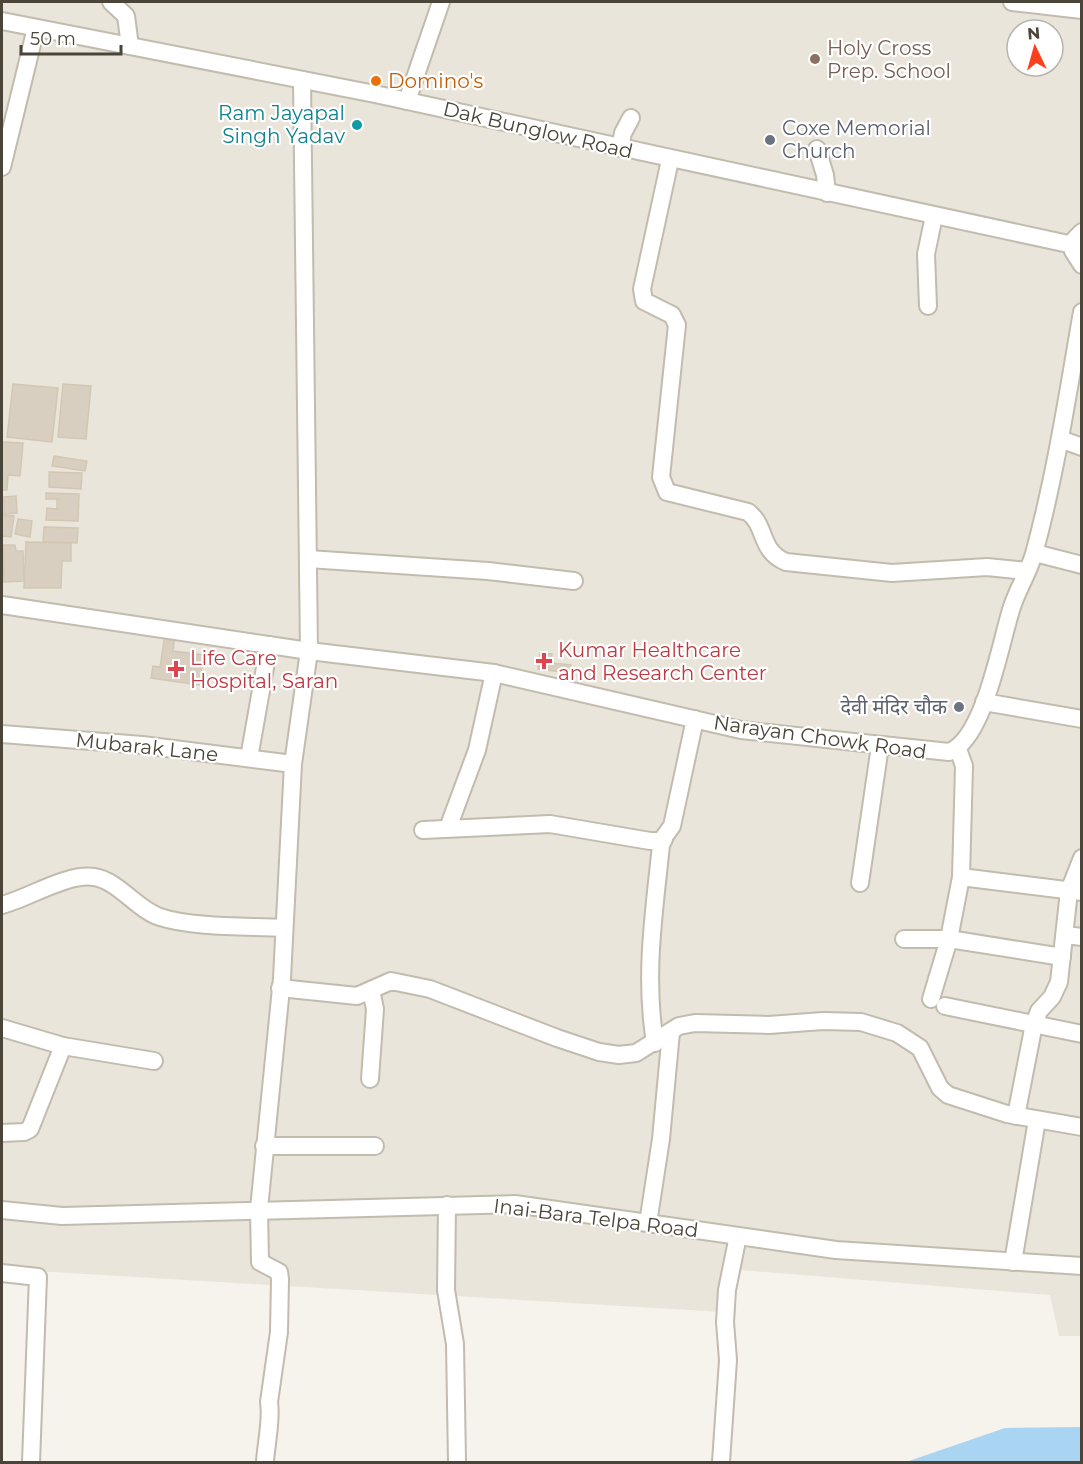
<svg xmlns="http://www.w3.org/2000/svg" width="1083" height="1464" font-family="Montserrat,'Noto Sans Devanagari',sans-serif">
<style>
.residential{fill:#eae5da;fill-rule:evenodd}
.water{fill:#a9d4f2}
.building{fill:#d8cfc1;stroke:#d3c7b4;stroke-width:1.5}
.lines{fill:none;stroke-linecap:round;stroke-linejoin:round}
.minor-casing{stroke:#c2bbae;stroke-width:20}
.minor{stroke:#fff;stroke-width:16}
.education-dot{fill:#8d6e63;stroke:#fff;stroke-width:2}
.food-dot{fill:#e8710a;stroke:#fff;stroke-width:2}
.culture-dot{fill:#0f9aa8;stroke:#fff;stroke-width:2}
.worship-dot{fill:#6b7280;stroke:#fff;stroke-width:2}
.health-dot{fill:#e0444e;stroke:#fff;stroke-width:2}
.labels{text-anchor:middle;stroke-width:4.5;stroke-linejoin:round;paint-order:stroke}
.education-label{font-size:20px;fill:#785e54;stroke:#fff;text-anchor:start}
.food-label{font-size:20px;fill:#c56008;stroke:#fff;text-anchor:start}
.culture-label{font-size:20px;fill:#0d838f;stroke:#fff;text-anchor:end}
.worship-label{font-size:20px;fill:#5b616d;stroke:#fff;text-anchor:start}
.street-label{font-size:20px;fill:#4b4439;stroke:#fff}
.health-label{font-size:20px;fill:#be3a42;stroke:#fff;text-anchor:start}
</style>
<rect width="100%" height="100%" fill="#f6f3ec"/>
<path class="residential" d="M 2,2 L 1081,2 L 1081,1336 L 1059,1336 L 1050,1295 L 739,1270 L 723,1312 L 2,1269 ZM 1017,30 L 1053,30 L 1053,66 L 1017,66 Z"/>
<path class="water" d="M 1081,1427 L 1081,1462 L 906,1462 L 1005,1428 Z"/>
<g class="building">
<path d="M 13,384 L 58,388 L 52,442 L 7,437 Z"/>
<path d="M 63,384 L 91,386 L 86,439 L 58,437 Z"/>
<path d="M 2,442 L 23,443 L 20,476 L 8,475 L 7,490 L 2,490 Z"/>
<path d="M 54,456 L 87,461 L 85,471 L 52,466 Z"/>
<path d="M 49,472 L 82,473 L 81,489 L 49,487 Z"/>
<path d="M 46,493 L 79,494 L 78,521 L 46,520 L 47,508 L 57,509 L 57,499 L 46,499 Z"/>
<path d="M 16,496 L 17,513 L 4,514 L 4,497 Z"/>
<path d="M 2,515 L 14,516 L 11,537 L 2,536 L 2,540 Z"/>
<path d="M 18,519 L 32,521 L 30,537 L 15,534 Z"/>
<path d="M 44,527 L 78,528 L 77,543 L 43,542 Z"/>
<path d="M 26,542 L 71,543 L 71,561 L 62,561 L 61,588 L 24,588 Z"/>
<path d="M 3,545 L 15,545 L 16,551 L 23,551 L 24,581 L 4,582 Z"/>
<path d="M 165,634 L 175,635 L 173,651 L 204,655 L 199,685 L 151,678 L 153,666 L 160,667 Z"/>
<path d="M 540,653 L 552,654 L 551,663 L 571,665 L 570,673 L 538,669 Z"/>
</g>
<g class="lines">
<g class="minor-casing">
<g id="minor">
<path d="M 111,2 L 126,16 L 130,46"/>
<path d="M 1012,2 L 1082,10"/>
<path d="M 2,21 L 375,94 L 1073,245"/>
<path d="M 407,101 L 441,2"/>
<path d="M 620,148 L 623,133 L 631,118"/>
<path d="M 817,149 L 825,175 L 827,193"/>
<path d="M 670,160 L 642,289 L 644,301 L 672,315 L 677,325 L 661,477 L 667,492 L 748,512 C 767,526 759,551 786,562 L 892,573 L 987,567 L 1027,571"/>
<path d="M 2,167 L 36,28"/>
<path d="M 1082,232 L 1075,239 L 1073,251 L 1082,265"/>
<path d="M 928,306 L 926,254 L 934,216"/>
<path d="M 1060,439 L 1082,447"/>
<path d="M 1035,553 L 1082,565"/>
<path d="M 308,559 L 488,571 L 574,581"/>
<path d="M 2,605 L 309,651 L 494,673 L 741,730 L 949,752 C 984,739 1000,645 1011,610 C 1017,589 1030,571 1035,550 C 1056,472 1068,392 1082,312"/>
<path d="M 984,702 L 1082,719"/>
<path d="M 2,734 L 142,745 L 293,764"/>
<path d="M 249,758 L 269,645"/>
<path d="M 448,828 L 477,750 L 494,673"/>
<path d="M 423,830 L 550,824 L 650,841 L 661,841 L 672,826 L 695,719"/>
<path d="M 961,877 L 1082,892"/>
<path d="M 860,883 L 880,746"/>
<path d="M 2,905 C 29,898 67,873 94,877 C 119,881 136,909 160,917 C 193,928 249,926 284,928"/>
<path d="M 1065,935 L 1082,937"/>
<path d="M 904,939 L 949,939 L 1062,957"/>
<path d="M 280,988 L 357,996 L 391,981 L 430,989 L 557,1038 L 599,1052 L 619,1055 L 636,1053 L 679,1026 L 695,1023 L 769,1025 L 823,1021 L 861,1022 L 897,1033 L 920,1048 L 940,1088 L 948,1095 L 1007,1114 L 1082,1127"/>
<path d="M 931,999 L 949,939 L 961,877 L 964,766 L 958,749"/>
<path d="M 945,1006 L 1082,1034"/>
<path d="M 2,1028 L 63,1046 L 154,1061"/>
<path d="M 655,1043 C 644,974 654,914 661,845 L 664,839"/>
<path d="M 370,1079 L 375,1009 L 371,990"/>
<path d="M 1016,1116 L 1034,1024 L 1039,1011 L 1052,997 L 1059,982 L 1069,891 L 1082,858"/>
<path d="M 2,1133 L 24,1132 L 30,1129 L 63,1046"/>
<path d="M 264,1146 L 375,1146"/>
<path d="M 447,1205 L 446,1290 L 455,1344 L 457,1462"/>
<path d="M 2,1210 L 62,1216 L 515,1204 L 836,1250 L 1082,1266"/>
<path d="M 648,1223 L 661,1139 L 671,1032"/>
<path d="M 1013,1262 L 1037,1120"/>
<path d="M 2,1273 L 38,1277 L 31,1462"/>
<path d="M 265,1462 C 266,1444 272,1419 269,1402 L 279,1332 L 280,1279 L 279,1272 L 260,1262 L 259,1209 L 282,978 L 293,764 L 309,651 L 302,80"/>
<path d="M 721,1462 L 728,1360 L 725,1322 L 727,1290 L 738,1236"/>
</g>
</g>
<use href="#minor" class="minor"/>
</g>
<circle class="education-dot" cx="815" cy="59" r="6"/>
<circle class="food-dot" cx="376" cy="81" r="6"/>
<circle class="culture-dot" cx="357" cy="125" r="6"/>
<g class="worship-dot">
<circle cx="770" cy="140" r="6"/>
<circle cx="959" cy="707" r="6"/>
</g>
<g class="health-dot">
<path d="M541 652h6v6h6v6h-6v6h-6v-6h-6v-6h6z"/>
<path d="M173 660h6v6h6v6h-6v6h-6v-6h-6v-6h6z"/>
</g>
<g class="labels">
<g class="education-label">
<text x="827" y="55">Holy Cross<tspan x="827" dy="23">Prep. School</tspan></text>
</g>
<g class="food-label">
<text x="388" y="88">Domino's</text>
</g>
<g class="culture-label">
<text x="345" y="120">Ram Jayapal<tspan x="345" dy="23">Singh Yadav</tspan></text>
</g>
<g class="worship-label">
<text x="782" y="135">Coxe Memorial<tspan x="782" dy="23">Church</tspan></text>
<text x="947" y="714" text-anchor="end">देवी मंदिर चौक</text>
</g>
<g class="street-label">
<text transform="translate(538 130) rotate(13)" y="7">Dak Bunglow Road</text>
<text transform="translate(820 737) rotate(8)" y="7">Narayan Chowk Road</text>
<text transform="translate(147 747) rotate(6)" y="7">Mubarak Lane</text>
<text transform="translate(596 1218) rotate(7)" y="7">Inai-Bara Telpa Road</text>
</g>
<g class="health-label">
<text x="558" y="657">Kumar Healthcare<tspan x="558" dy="23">and Research Center</tspan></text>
<text x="190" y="665">Life Care<tspan x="190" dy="23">Hospital, Saran</tspan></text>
</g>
</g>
<rect width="1083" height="1464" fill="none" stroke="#4b4439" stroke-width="6"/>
<g transform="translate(1035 48) rotate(355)"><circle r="28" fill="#ffffff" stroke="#b7b4b0" stroke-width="1.5"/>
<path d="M0-4.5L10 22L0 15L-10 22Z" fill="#fc3f1d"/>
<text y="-9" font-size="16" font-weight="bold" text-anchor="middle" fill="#4b4439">N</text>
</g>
<path d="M21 45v9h100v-9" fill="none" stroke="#4b4439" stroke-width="3"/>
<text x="30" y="45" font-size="18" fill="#4b4439" stroke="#ffffff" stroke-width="4.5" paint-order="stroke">50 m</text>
</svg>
